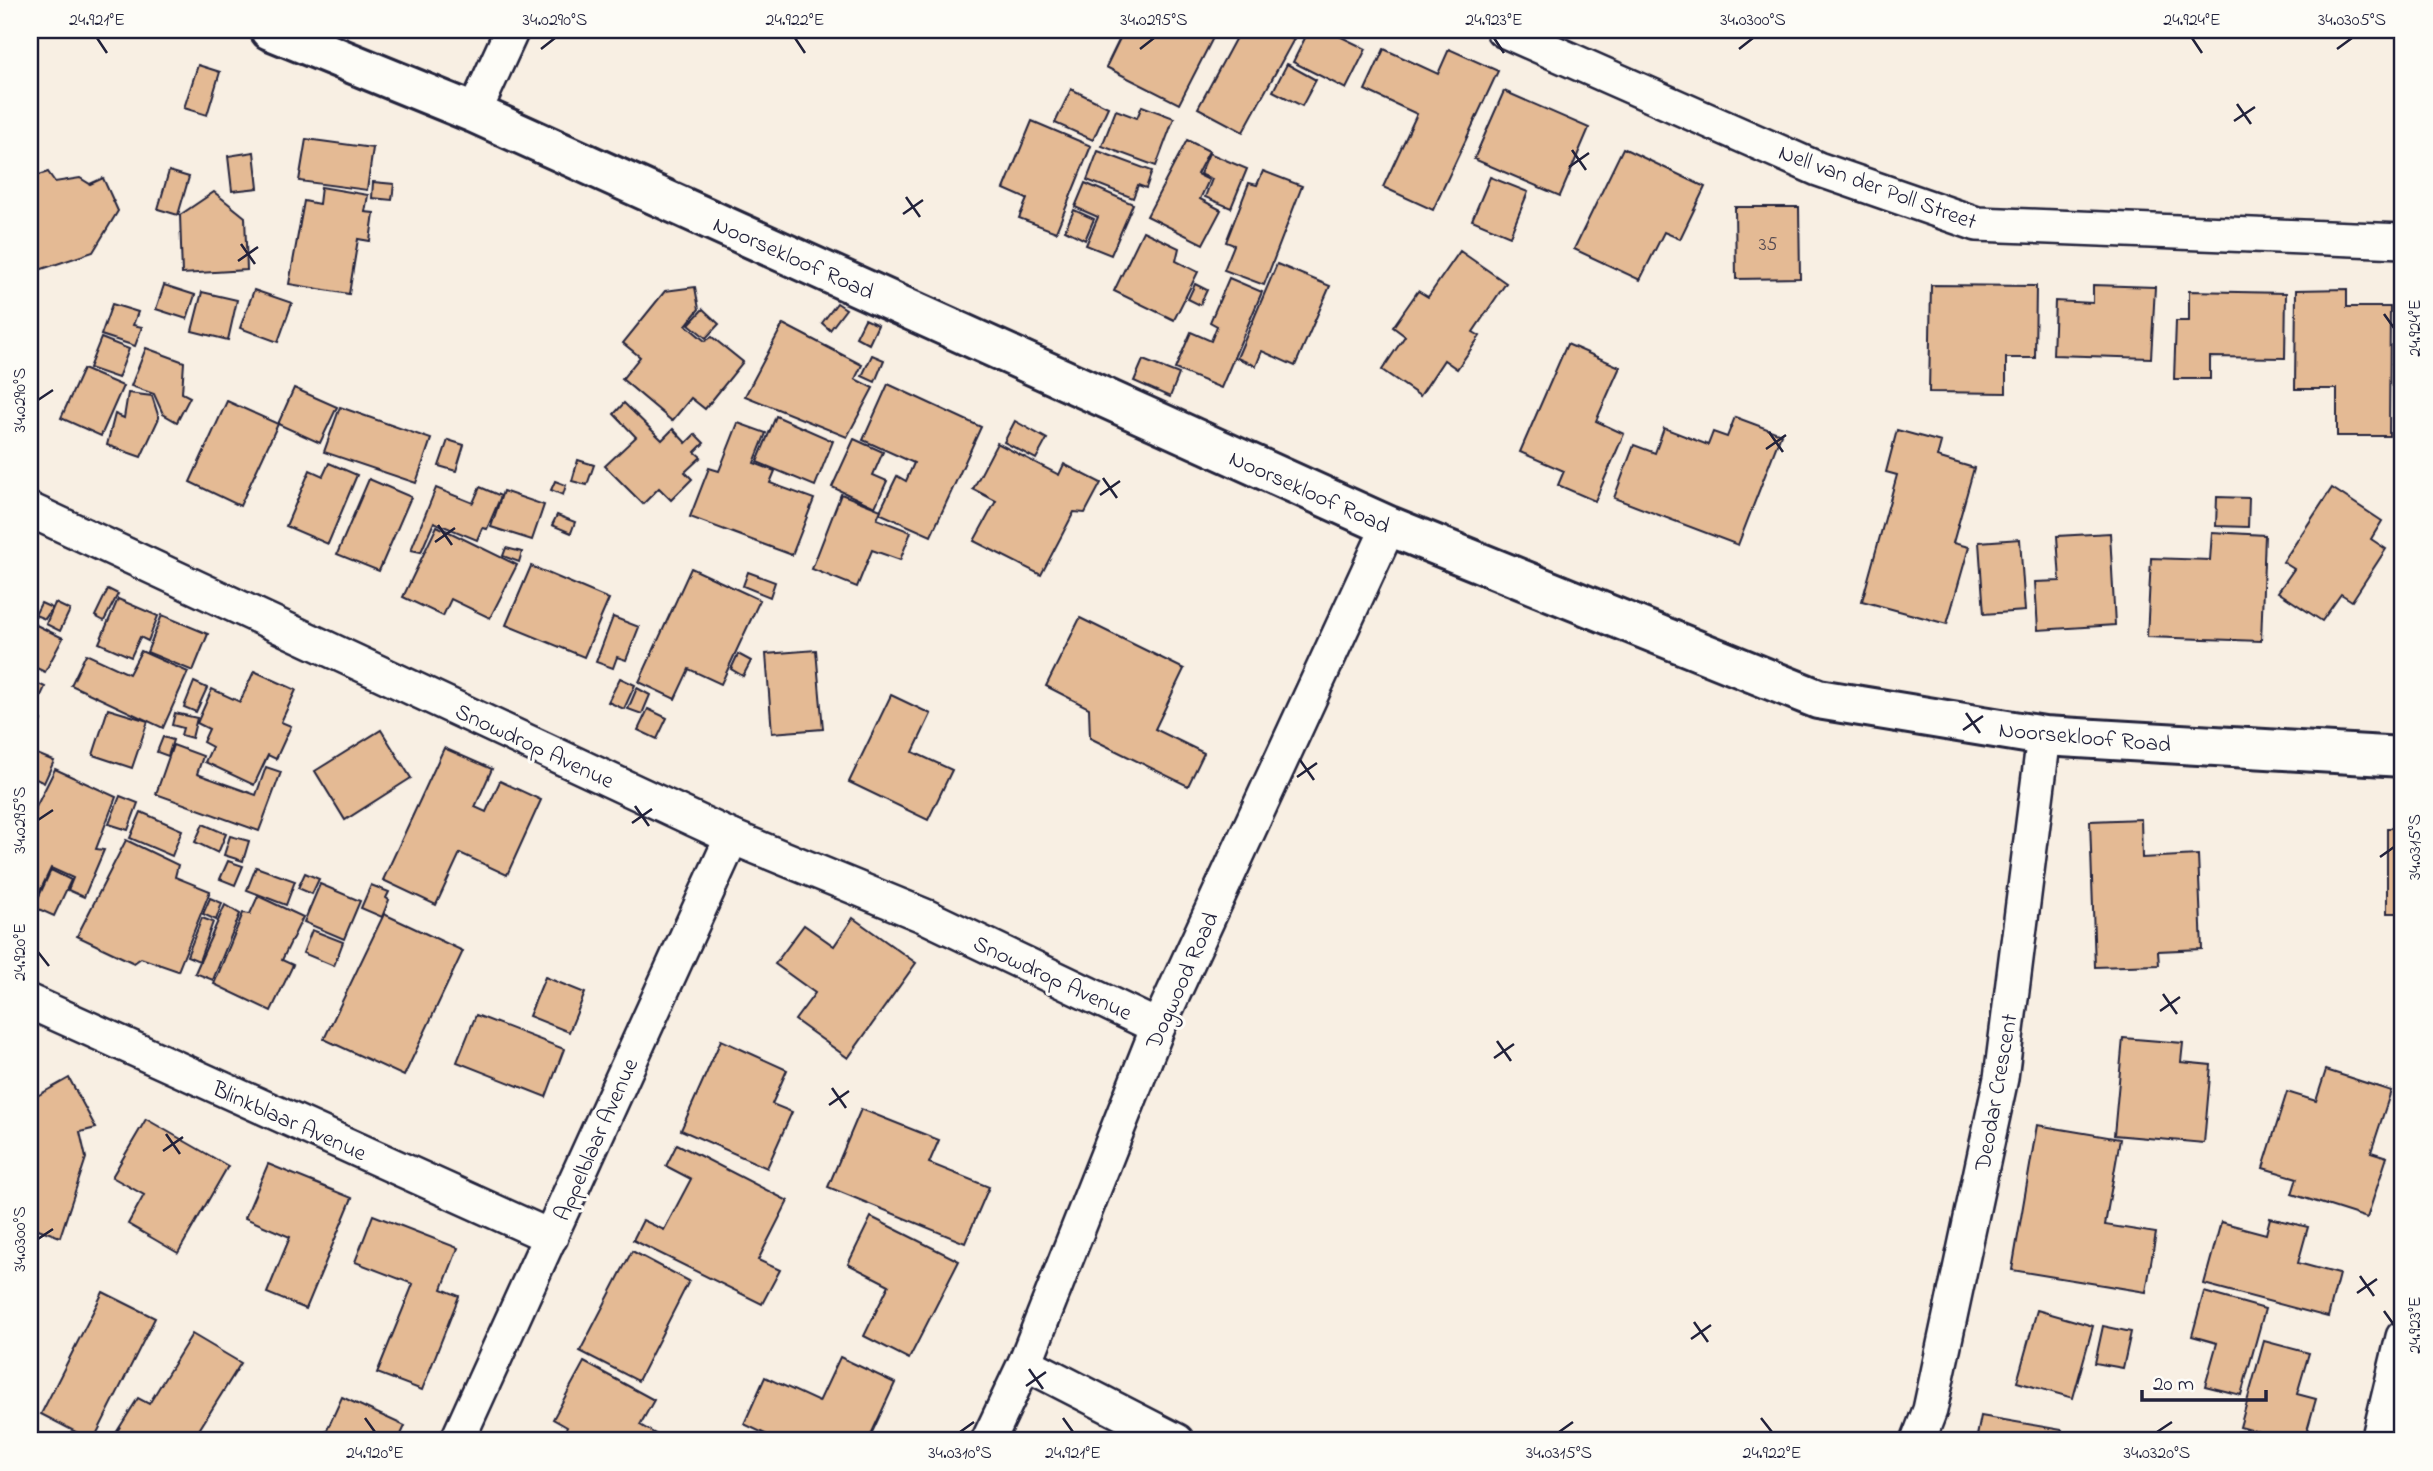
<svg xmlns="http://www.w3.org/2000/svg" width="2433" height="1471" font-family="'Indie Flower',sans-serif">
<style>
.building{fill:#e4ba94;stroke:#22223b;stroke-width:2}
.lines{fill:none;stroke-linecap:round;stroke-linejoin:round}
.minor-casing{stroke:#22223b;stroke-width:38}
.tertiary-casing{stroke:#22223b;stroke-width:44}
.minor{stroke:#fdfcf7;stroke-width:33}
.tertiary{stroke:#fdfcf7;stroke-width:38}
.ticks{fill:none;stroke:#22223b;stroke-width:2.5}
.labels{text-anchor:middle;stroke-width:6;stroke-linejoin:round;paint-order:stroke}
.number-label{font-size:19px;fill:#524851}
.street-label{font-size:23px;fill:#22223b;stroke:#fdfcf7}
.neatline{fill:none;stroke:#22223b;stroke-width:2.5}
.ticks-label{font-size:18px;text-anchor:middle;fill:#22223b}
</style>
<rect width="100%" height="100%" fill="#f8efe3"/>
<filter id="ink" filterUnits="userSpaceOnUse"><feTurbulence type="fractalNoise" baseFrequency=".0143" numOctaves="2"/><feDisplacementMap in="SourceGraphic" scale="14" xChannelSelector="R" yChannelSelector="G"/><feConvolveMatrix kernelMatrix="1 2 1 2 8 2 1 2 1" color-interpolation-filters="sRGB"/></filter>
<g filter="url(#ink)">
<g class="building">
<path d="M 1124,30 L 1217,30 L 1179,104 L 1106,67 Z"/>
<path d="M 1240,30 L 1277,30 L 1294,39 L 1243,132 L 1198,108 Z"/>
<path d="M 1309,30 L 1327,30 L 1366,49 L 1346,89 L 1293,62 Z"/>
<path d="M 1384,49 L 1438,74 L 1449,49 L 1498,71 L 1433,210 L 1383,187 L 1417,114 L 1365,90 Z"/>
<path d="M 1287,64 L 1316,80 L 1302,106 L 1273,91 Z"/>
<path d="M 198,65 L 220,72 L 207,115 L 184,108 Z"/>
<path d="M 1071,89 L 1108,107 L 1093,140 L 1055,123 Z"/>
<path d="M 1504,91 L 1589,128 L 1560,196 L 1474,159 Z"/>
<path d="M 1142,106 L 1174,118 L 1156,166 L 1102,146 L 1116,110 L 1137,118 Z"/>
<path d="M 1032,121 L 1091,146 L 1056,232 L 1019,218 L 1027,199 L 1004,189 Z"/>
<path d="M 306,139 L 373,148 L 367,190 L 299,181 Z"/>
<path d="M 1187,140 L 1209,151 L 1197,174 L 1209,180 L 1200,199 L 1221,210 L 1203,244 L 1147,216 Z"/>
<path d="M 1623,148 L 1705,187 L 1680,239 L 1664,232 L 1640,280 L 1574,249 Z"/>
<path d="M 1098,151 L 1152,171 L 1146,188 L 1138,185 L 1133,198 L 1087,180 Z"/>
<path d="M 254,152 L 258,188 L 232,191 L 228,156 Z"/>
<path d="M 1209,153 L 1247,169 L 1231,208 L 1205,197 L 1212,179 L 1200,174 Z"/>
<path d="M 169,171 L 189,177 L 178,215 L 158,209 Z"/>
<path d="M 1263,171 L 1302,186 L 1264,285 L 1224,270 L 1234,245 L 1226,242 L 1249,183 L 1257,185 Z"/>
<path d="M 48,172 L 55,182 L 80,178 L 90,184 L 103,178 L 118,211 L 93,252 L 33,272 L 30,262 L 30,178 Z"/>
<path d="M 1490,177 L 1528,192 L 1510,236 L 1472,220 Z"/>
<path d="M 373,182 L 394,184 L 392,200 L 372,198 Z"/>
<path d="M 1085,183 L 1133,204 L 1111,255 L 1086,245 L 1098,217 L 1075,207 Z"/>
<path d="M 321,187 L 368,195 L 365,212 L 374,213 L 370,241 L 358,239 L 349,294 L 289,284 L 304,201 L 319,204 Z"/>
<path d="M 214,192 L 245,217 L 247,270 L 182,274 L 180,215 Z"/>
<path d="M 1735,207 L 1799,207 L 1800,278 L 1736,279 Z"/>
<path d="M 1074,210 L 1094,219 L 1085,240 L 1065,230 Z"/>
<path d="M 1143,231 L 1179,248 L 1176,261 L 1198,272 L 1174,320 L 1114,291 Z"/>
<path d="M 1460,251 L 1506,283 L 1473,332 L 1480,336 L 1457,369 L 1444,360 L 1420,396 L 1382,370 L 1405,336 L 1393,327 L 1418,291 L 1428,297 Z"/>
<path d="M 1277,264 L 1330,286 L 1295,366 L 1262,351 L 1256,366 L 1237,358 Z"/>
<path d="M 1229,278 L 1262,292 L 1221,388 L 1175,369 L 1191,332 L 1211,341 L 1217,326 L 1210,322 Z"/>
<path d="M 1195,284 L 1207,290 L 1200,305 L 1188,299 Z"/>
<path d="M 164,285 L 195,295 L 187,319 L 156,309 Z"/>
<path d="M 1931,285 L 2036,286 L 2035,358 L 2006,358 L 2006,393 L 1929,392 Z"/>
<path d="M 2093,285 L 2155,287 L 2151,358 L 2053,355 L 2055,301 L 2093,303 Z"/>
<path d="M 695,287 L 699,309 L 686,325 L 705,341 L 712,337 L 743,362 L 705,409 L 691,398 L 672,421 L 622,379 L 640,357 L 623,343 L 665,291 Z"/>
<path d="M 2347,289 L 2347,307 L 2390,307 L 2389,436 L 2337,436 L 2337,389 L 2295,389 L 2296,290 Z"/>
<path d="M 254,290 L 292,303 L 278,342 L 240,328 Z"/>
<path d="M 2189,291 L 2286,293 L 2285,358 L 2210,357 L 2210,379 L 2174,379 L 2176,321 L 2189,321 Z"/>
<path d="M 202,292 L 237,300 L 228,340 L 192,331 Z"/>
<path d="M 837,303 L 846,309 L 830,330 L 822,323 Z"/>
<path d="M 112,304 L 138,312 L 133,325 L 142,327 L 135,346 L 101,335 Z"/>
<path d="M 703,309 L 719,324 L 706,338 L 689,324 Z"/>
<path d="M 865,319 L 878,325 L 869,344 L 856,337 Z"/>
<path d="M 783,324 L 862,365 L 855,379 L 873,388 L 847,437 L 745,396 Z"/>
<path d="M 101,338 L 129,349 L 118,378 L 89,368 Z"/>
<path d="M 1567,344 L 1620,367 L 1596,421 L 1624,434 L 1595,501 L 1558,485 L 1564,471 L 1520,452 Z"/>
<path d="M 146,348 L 184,362 L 182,393 L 190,397 L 177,422 L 163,414 L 154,394 L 131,386 Z"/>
<path d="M 872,355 L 884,360 L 875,382 L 862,376 Z"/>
<path d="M 1143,360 L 1179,374 L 1170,397 L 1134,381 Z"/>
<path d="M 83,369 L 123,386 L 101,436 L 61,418 Z"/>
<path d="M 888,384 L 981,427 L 931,536 L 879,513 L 897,476 L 906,481 L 914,463 L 863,440 Z"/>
<path d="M 294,388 L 337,407 L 320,443 L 278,424 Z"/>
<path d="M 128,393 L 152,396 L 159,418 L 141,457 L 107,445 L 115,414 L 124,418 Z"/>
<path d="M 227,401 L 278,424 L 240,506 L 190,482 Z"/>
<path d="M 624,403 L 662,440 L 673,429 L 686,443 L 695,434 L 704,443 L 695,452 L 701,457 L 685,472 L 692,479 L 671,500 L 659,488 L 643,504 L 605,466 L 636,437 L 614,414 Z"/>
<path d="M 340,407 L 431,439 L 416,483 L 324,452 Z"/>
<path d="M 776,416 L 833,441 L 815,486 L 757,462 Z"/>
<path d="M 1735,417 L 1781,434 L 1738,545 L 1614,498 L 1634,445 L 1655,453 L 1664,428 L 1708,445 L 1713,432 L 1727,437 Z"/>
<path d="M 1015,421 L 1047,439 L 1036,459 L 1004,442 Z"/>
<path d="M 738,423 L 766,433 L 754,463 L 775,471 L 770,483 L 814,499 L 792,555 L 690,517 L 709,468 L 719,471 Z"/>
<path d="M 1897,430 L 1941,442 L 1937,457 L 1974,468 L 1953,543 L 1969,547 L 1947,624 L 1862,601 L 1897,475 L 1886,472 Z"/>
<path d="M 854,439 L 883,452 L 873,475 L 887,481 L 875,507 L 832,487 Z"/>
<path d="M 448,440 L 464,445 L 456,471 L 439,466 Z"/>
<path d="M 997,443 L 1059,475 L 1064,464 L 1101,483 L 1085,513 L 1074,512 L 1041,575 L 974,541 L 996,501 L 973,489 Z"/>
<path d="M 578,460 L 594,465 L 587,485 L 572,481 Z"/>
<path d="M 329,463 L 357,475 L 328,544 L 286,526 L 310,470 L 323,476 Z"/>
<path d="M 369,479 L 411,497 L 379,571 L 337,554 Z"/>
<path d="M 555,481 L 566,485 L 563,495 L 551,490 Z"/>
<path d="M 480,487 L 501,496 L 487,529 L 482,528 L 477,540 L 434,522 L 421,552 L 411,550 L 436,488 L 473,503 Z"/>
<path d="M 2332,488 L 2382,521 L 2371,539 L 2386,549 L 2352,601 L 2341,594 L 2322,621 L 2278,592 L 2294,569 L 2283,562 Z"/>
<path d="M 503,491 L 544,505 L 532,540 L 491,527 Z"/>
<path d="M 841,494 L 881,510 L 877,519 L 911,532 L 900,560 L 872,550 L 857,587 L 812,569 Z"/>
<path d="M 2217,497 L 2249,498 L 2248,527 L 2216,526 Z"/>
<path d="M 557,515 L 575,522 L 571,533 L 552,525 Z"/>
<path d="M 437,526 L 517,565 L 490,618 L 451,599 L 443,616 L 403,597 Z"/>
<path d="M 2212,532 L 2265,535 L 2261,641 L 2147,637 L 2151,558 L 2210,560 Z"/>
<path d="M 2110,533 L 2115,625 L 2038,630 L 2035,582 L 2060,581 L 2057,536 Z"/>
<path d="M 2020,539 L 2025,611 L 1984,614 L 1979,542 Z"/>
<path d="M 506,548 L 522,552 L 519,562 L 503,556 Z"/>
<path d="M 531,566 L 609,599 L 584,657 L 506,625 Z"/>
<path d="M 691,568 L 760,600 L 721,684 L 689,669 L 675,699 L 639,682 Z"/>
<path d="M 748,572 L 775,582 L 770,597 L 743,586 Z"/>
<path d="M 108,589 L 118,594 L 104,621 L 95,616 Z"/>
<path d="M 118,599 L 158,616 L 148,641 L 140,637 L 131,657 L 99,643 Z"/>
<path d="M 41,603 L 52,608 L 45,619 L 35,615 Z"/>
<path d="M 55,603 L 70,610 L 60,631 L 46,624 Z"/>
<path d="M 162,615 L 208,634 L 193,671 L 147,652 Z"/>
<path d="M 613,617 L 639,627 L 626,660 L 617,657 L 613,668 L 596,662 Z"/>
<path d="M 1080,618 L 1184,669 L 1155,729 L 1204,753 L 1188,786 L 1090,738 L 1089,708 L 1046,686 Z"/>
<path d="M 30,622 L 63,638 L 45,672 L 30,665 Z"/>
<path d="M 816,650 L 823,729 L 772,733 L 766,654 Z"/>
<path d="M 141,651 L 188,672 L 163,728 L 71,685 L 86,654 L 129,674 Z"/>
<path d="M 738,654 L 751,661 L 743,676 L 731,669 Z"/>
<path d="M 254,671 L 296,690 L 281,722 L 291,726 L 276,759 L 268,755 L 254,785 L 205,762 L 212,747 L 203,742 L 209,729 L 197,723 L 212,689 L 240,702 Z"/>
<path d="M 620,678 L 635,685 L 624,709 L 608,702 Z"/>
<path d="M 30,680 L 45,687 L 39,700 L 30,696 Z"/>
<path d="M 194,682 L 207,688 L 196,712 L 184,707 Z"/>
<path d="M 637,688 L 650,695 L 642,714 L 628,709 Z"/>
<path d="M 891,695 L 931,714 L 913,752 L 952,770 L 928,820 L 849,782 Z"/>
<path d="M 108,709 L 148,721 L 132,768 L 93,755 Z"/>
<path d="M 648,709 L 667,718 L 657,739 L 638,730 Z"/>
<path d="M 175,713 L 197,718 L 192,738 L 181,735 L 183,728 L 172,725 Z"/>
<path d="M 30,715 L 41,720 L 30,745 Z"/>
<path d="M 381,730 L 411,778 L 345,820 L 315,771 Z"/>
<path d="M 163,737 L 173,740 L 168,756 L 157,752 Z"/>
<path d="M 173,745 L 203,756 L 197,774 L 256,795 L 266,767 L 281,772 L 259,831 L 156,794 Z"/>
<path d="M 444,748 L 492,769 L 475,807 L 486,812 L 500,781 L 541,800 L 507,875 L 460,853 L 436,905 L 383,880 Z"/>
<path d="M 30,751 L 54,761 L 44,783 L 30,776 Z"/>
<path d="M 55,769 L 116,797 L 96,849 L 104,850 L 84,897 L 68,890 L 73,878 L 51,868 L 30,912 L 30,819 Z"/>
<path d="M 120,796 L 138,803 L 128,830 L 109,824 Z"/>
<path d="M 141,812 L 182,830 L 172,856 L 130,838 Z"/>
<path d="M 2141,819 L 2142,858 L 2198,855 L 2202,949 L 2158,951 L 2159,965 L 2095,967 L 2090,821 Z"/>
<path d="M 203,824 L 226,834 L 218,853 L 195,842 Z"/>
<rect x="2387" y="828" width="16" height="85"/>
<path d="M 230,836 L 249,841 L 243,861 L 224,855 Z"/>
<path d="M 126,840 L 178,865 L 175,877 L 210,891 L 178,971 L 141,958 L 134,963 L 77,936 Z"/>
<path d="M 228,861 L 243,866 L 235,885 L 220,879 Z"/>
<path d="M 256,867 L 295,881 L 286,905 L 247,890 Z"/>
<path d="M 51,870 L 71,880 L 54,916 L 34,907 Z"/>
<path d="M 305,873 L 319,879 L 312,894 L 298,888 Z"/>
<path d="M 320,884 L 360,901 L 344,939 L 304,922 Z"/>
<path d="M 371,885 L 389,892 L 386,898 L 389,900 L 382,917 L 361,908 Z"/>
<path d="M 258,896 L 303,917 L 282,960 L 293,965 L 271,1011 L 214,984 L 243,913 L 250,914 Z"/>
<path d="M 210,898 L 222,903 L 216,920 L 203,914 Z"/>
<path d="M 225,905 L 240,914 L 213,980 L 195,973 Z"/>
<path d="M 384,914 L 463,951 L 404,1076 L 324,1039 Z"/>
<path d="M 202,918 L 213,922 L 199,961 L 187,956 Z"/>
<path d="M 853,918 L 916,963 L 848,1058 L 795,1020 L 815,993 L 775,964 L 804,925 L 834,946 Z"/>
<path d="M 312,930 L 343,942 L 334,966 L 303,953 Z"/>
<path d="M 545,977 L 585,993 L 569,1032 L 529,1016 Z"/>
<path d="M 476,1015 L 564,1049 L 546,1097 L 457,1062 Z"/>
<path d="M 2123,1038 L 2183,1043 L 2181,1062 L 2211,1065 L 2204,1143 L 2114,1135 Z"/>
<path d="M 721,1040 L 787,1070 L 772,1104 L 792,1112 L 767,1168 L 681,1130 Z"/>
<path d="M 2326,1070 L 2391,1091 L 2371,1152 L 2387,1157 L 2367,1218 L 2292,1194 L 2297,1178 L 2263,1168 L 2287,1092 L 2316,1101 Z"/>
<path d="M 69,1078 L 96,1128 L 80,1132 L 86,1158 L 60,1237 L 30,1226 L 30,1100 Z"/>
<path d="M 861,1109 L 939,1140 L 929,1163 L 989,1187 L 965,1243 L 828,1187 Z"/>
<path d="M 146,1119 L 228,1166 L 178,1253 L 128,1224 L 144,1195 L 112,1177 Z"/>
<path d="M 2037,1125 L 2120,1139 L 2105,1225 L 2156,1233 L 2146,1292 L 2012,1270 Z"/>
<path d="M 677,1144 L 788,1201 L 758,1260 L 780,1270 L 762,1304 L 633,1240 L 643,1220 L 664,1230 L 691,1179 L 666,1166 Z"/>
<path d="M 268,1164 L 352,1198 L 306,1309 L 267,1293 L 290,1237 L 245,1218 Z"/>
<path d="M 373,1215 L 458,1248 L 442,1289 L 459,1296 L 422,1390 L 377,1373 L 413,1284 L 355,1262 Z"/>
<path d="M 871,1217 L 959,1261 L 909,1359 L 864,1336 L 889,1285 L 848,1264 Z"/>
<path d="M 2270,1218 L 2308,1227 L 2298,1263 L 2339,1274 L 2328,1317 L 2204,1284 L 2221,1222 L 2266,1234 Z"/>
<path d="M 632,1251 L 689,1281 L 638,1381 L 580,1351 Z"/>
<path d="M 103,1292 L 155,1318 L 93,1441 L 41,1414 Z"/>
<path d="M 2204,1292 L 2265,1309 L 2241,1395 L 2205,1386 L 2217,1343 L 2192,1336 Z"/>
<path d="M 2037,1310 L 2093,1326 L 2073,1398 L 2017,1382 Z"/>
<path d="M 2103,1326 L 2131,1332 L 2123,1368 L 2095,1363 Z"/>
<path d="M 192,1334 L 241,1363 L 192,1441 L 111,1441 L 138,1398 L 149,1404 Z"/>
<path d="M 2264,1341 L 2309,1353 L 2297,1394 L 2316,1399 L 2304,1441 L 2293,1441 L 2240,1427 Z"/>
<path d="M 840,1357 L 895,1383 L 868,1441 L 780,1441 L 744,1424 L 765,1377 L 819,1402 Z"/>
<path d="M 584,1362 L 654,1400 L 640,1425 L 659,1436 L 656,1441 L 559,1441 L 567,1427 L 553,1419 Z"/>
<path d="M 342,1397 L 405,1426 L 398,1441 L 322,1441 Z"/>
<path d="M 1981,1416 L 2062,1430 L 2060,1441 L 1976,1441 Z"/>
<path d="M 2192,1433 L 2223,1441 L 2190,1441 Z"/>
</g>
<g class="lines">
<g class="minor-casing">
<g id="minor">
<path d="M 1503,30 L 1818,169 L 1977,224 L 2403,241"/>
<path d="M 474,113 L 512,30"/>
<path d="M 30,510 L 732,837 L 925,916 L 1158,1027"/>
<path d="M 30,1002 L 551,1237"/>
<path d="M 1025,1363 L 1177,1441"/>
<path d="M 457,1441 L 732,837"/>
<path d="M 988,1441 L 1025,1363 L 1158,1027 L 1389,526"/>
<path d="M 1918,1441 L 1930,1410 L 2001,1078 L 2044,736"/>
<path d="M 2378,1441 L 2403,1337"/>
</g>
</g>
<g class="tertiary-casing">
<path id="tertiary" d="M 270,30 L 474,113 L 1389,526 L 1818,699 L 2044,736 L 2403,757"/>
</g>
<use href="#minor" class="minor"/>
<use href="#tertiary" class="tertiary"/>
</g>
</g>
<path class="ticks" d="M 97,38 L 107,53M 795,38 L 805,53M 1494,38 L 1504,53M 2192,38 L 2202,53M 541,49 L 555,38M 1140,49 L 1154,38M 1739,49 L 1753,38M 2337,49 L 2352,38M 2237,104 L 2251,124M 2234,121 L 2255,107M 1572,150 L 1586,170M 1569,167 L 1589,153M 906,197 L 920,217M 903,214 L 923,200M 241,244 L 255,264M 238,261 L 258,247M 2384,314 L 2394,328M 38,400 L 53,390M 1769,432 L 1783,452M 1766,449 L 1786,435M 1103,478 L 1117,498M 1100,495 L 1120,481M 438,525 L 452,545M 435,542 L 455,528M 1966,713 L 1980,733M 1963,730 L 1983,716M 1300,760 L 1314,780M 1297,777 L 1317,763M 635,806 L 649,826M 38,820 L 53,810M 632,823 L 652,809M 2380,857 L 2394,847M 38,952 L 49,966M 2163,994 L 2177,1014M 2160,1011 L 2180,997M 1497,1041 L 1511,1061M 1494,1058 L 1514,1044M 832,1088 L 846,1108M 829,1105 L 849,1091M 166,1134 L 180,1154M 163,1151 L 183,1137M 38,1239 L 53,1229M 2360,1276 L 2374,1296M 2357,1293 L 2377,1279M 2384,1311 L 2394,1325M 1694,1322 L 1708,1342M 1691,1339 L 1711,1325M 1029,1369 L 1043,1389M 1026,1386 L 1046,1372M 365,1418 L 375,1432M 1063,1418 L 1073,1432M 1761,1418 L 1772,1432M 960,1432 L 974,1422M 1559,1432 L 1573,1422M 2157,1432 L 2172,1422"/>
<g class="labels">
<g class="number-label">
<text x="1768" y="250">35</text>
</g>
<g class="street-label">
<text transform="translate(1878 186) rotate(20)" y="8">Nell van der Poll Street</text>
<text transform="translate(794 257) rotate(24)" y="8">Noorsekloof Road</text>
<text transform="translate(1310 491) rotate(24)" y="8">Noorsekloof Road</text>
<text transform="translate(2085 736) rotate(5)" y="8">Noorsekloof Road</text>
<text transform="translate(535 745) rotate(25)" y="8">Snowdrop Avenue</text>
<text transform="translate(1053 977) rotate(25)" y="8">Snowdrop Avenue</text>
<text transform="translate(1181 980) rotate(-66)" y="8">Dogwood Road</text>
<text transform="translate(1995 1092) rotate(-80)" y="8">Deodar Crescent</text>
<text transform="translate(290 1120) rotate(24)" y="8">Blinkblaar Avenue</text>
<text transform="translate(595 1139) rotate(-66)" y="8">Appelblaar Avenue</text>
</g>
</g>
<rect width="2433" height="1471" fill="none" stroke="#fdfcf7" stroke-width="77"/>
<path d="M2142 1390v10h124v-10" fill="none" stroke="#22223b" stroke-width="3.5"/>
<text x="2153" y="1390" font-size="21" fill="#22223b" stroke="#fdfcf7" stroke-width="5" paint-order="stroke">20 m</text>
<rect x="38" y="38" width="2356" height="1394" class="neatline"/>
<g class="ticks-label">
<text x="97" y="25">24.921°E</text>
<text x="555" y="25">34.0290°S</text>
<text x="795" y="25">24.922°E</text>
<text x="1154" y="25">34.0295°S</text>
<text x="1494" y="25">24.923°E</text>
<text x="1753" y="25">34.0300°S</text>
<text x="2192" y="25">24.924°E</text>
<text x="2352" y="25">34.0305°S</text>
<text transform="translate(2414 328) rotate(-90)" y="6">24.924°E</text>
<text transform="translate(19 400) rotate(-90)" y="6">34.0290°S</text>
<text transform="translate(19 820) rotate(-90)" y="6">34.0295°S</text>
<text transform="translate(2414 847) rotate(-90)" y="6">34.0315°S</text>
<text transform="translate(19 952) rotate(-90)" y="6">24.920°E</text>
<text transform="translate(19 1239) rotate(-90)" y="6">34.0300°S</text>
<text transform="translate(2414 1325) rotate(-90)" y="6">24.923°E</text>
<text x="375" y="1458">24.920°E</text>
<text x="960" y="1458">34.0310°S</text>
<text x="1073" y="1458">24.921°E</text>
<text x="1559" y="1458">34.0315°S</text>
<text x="1772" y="1458">24.922°E</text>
<text x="2157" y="1458">34.0320°S</text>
</g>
</svg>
